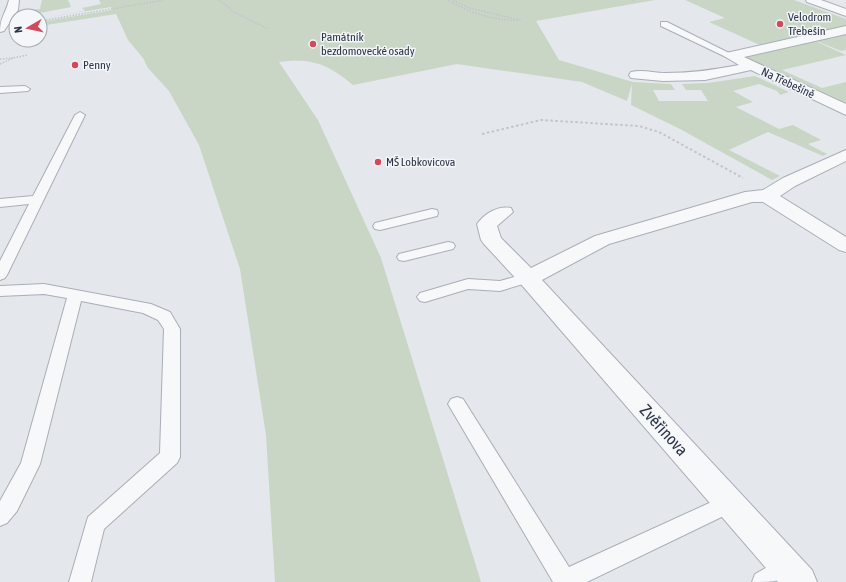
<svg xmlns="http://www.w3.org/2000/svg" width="846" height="582" font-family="'Asap Condensed',sans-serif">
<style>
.green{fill:#c9d6c5}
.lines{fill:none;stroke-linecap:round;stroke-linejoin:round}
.service-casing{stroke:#a9aeb7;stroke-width:2}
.minor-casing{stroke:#a9aeb7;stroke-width:2}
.tertiary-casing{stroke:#a9aeb7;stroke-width:2}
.path-far1{stroke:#c2c5cb;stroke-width:1.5;stroke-dasharray:1.5 1.5;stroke-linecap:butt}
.path{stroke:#c2c5cb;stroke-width:2;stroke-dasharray:2.5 2.5;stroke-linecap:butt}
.service{fill:#f7f8fa;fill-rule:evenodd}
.minor{fill:#f7f8fa;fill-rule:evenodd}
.tertiary{fill:#f7f8fa;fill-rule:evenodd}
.poi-dot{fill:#d1495b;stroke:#f4f6f9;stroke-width:1.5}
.labels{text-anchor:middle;stroke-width:3;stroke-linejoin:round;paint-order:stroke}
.far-poi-label{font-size:12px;fill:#2b3445;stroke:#f4f6f9;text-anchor:start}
.far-street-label{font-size:12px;fill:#2b3445;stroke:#f4f6f9}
.near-street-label{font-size:17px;fill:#2b3445;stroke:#f4f6f9}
</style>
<rect width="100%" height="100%" fill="#e4e7ec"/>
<g class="green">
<path d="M 42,0 L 68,0 L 71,7 L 24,16 L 22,16 L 25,11 L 40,9 Z"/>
<path d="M 99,0 L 655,0 L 536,21 L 559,60 L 633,82 L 671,84 L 675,90 L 653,90 L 659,101 L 708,101 L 701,90 L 686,90 L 682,84 L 708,83 L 755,76 L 789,92 L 780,95 L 777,91 L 759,84 L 733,91 L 753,102 L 736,107 L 779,129 L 793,125 L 821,140 L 808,144 L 827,154 L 823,156 L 768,132 L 729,150 L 780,176 L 772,180 L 680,129 L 631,105 L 632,84 L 627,101 L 582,82 L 457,64 L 353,85 C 327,64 313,58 279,62 L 318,120 L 381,258 L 481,582 L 275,582 L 266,435 L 240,269 L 199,145 L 169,91 L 148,68 L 143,58 L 128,40 L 116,14 L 40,26 L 40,22 L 112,10 L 111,7 L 40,19 L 85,11 L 82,8 L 101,4 Z"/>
<path d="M 685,0 L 794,0 L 846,19 L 846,26 L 762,46 L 709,22 L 725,18 Z"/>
<path d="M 846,32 L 846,50 L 841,51 L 814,40 Z"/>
<path d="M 813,40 L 846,55 L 782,70 L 822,88 L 846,82 L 846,104 L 745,57 Z"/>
</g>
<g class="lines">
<g class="service-casing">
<g id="service">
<path d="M 661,22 L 667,22 L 735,56 L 731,59 L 728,58 L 661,26 Z"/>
<path d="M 25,86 L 30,89 L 28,91 L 0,93 L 0,87 Z"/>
<path d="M 80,112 L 85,115 L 7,275 L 5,278 L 0,280 L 0,261 L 29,204 L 0,207 L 0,199 L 33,196 L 75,115 Z"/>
<path d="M 432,209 L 437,210 L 438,213 L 437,216 L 380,230 L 375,229 L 373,226 L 375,223 Z"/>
<path d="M 448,242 L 453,243 L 455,246 L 453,249 L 404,261 L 399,260 L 397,257 L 399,254 Z"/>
<path d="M 528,273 L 533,275 L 535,278 L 533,281 L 500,291 L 468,289 L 425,302 L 420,301 L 417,297 L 420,293 L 468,279 L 500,281 Z"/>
<path d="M 44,284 L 151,304 L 170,312 L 180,329 L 180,457 L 177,463 L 104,529 L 91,582 L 69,582 L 88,517 L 160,453 L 164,329 L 158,320 L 143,313 L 81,301 L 40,464 L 17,511 L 7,523 L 0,526 L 0,501 L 21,463 L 67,298 L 44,294 L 0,296 L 0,286 Z"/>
<path d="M 457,397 L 463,399 L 569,567 L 729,494 L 736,496 L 739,503 L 736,510 L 587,582 L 553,582 L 451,409 L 448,404 L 451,399 Z"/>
<path d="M 787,556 L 795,559 L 798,567 C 790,582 770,582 752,582 L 755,574 Z"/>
</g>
</g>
<g class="minor-casing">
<g id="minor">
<path d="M 806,0 L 821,0 L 846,9 L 846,16 L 807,2 Z"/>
<path d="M 846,26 L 846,34 L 744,57 L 846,104 L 846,115 L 751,70 L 705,80 L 663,81 L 631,78 L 629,75 L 631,72 C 642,69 654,73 665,73 C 692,73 713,70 739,65 L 724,56 L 726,53 Z"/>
<path d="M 846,150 L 846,161 L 795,186 L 780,196 L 846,237 L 846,252 L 839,250 L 763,202 L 752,202 L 609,244 L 542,280 L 812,570 L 817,582 L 778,582 L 520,283 L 484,244 L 481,240 L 477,224 C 484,214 498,205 511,208 L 513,212 L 497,226 L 501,238 L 531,268 L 595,236 L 745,192 L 763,190 L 783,178 Z"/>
</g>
</g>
<g class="tertiary-casing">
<path id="tertiary" d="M 9,0 L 19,0 L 18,10 L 4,31 L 0,32 C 0,17 6,13 9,0 Z"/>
</g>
<g class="path-far1">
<path d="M 219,0 L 234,12 L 268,29"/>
<path d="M 448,0 C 469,13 495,21 520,20 L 469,8 L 453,0"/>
<path d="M 632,0 L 635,2"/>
<path d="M 40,21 L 164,0"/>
<path d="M 0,59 L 13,58"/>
<path d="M 0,64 L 13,58 L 28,55"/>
</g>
<path class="path" d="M 482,134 L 541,120 L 639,126 L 659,132 L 743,178"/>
<use href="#service" class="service"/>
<use href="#minor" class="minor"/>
<use href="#tertiary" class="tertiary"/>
</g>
<g class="poi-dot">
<circle cx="780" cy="24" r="4"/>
<circle cx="313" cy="44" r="4"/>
<circle cx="75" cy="65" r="4"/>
<circle cx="378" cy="162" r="4"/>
</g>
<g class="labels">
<g class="far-poi-label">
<text x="788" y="21">Velodrom<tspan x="788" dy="14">Třebešín</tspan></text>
<text x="321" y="41">Památník<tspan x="321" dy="14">bezdomovecké osady</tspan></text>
<text x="83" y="69">Penny</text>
<text x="386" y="166">MŠ Lobkovicova</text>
</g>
<g class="far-street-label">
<text transform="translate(788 83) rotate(25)" y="4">Na Třebešíně</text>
</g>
<g class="near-street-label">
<text transform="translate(664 430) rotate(48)" y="6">Zvěřinova</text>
</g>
</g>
<g transform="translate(28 28) rotate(261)"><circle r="19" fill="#f4f6f9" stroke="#a4a8b1"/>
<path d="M0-3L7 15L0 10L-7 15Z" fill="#d1495b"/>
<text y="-6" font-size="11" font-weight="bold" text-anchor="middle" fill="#2b3445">N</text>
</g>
</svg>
